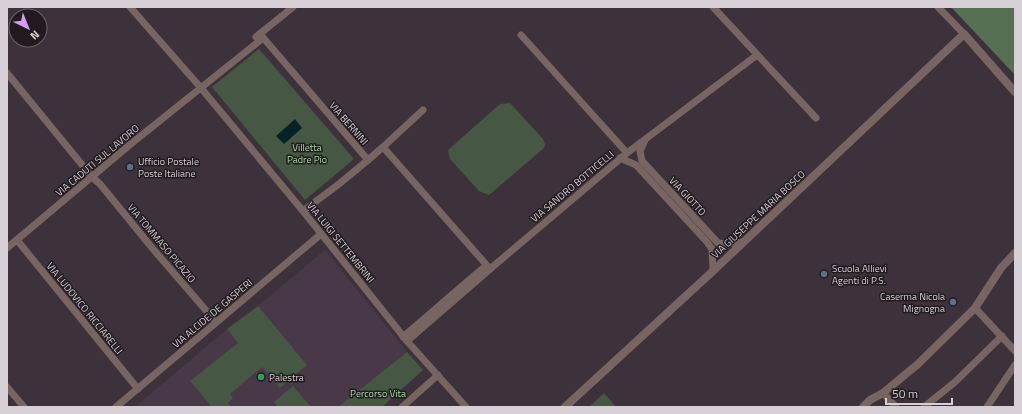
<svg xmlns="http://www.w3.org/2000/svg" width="1022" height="414" font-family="'Titillium Web',sans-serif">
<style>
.built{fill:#483848}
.green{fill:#465844}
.forest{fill:#557052}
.water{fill:#062226}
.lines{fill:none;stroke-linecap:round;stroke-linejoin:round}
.minor{stroke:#786561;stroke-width:7}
.tertiary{stroke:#786561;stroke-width:8}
.service-dot{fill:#5c6f8a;stroke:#211b20;stroke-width:1.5}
.leisure-dot{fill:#2e9e5b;stroke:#211b20;stroke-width:1.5}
.labels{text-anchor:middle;stroke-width:3;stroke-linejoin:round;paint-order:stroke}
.street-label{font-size:10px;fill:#d6cfd5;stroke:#211b20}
.park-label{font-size:10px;fill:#addba7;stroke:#211b20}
.poi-label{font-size:10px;fill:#d6cfd5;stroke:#211b20;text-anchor:start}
</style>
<rect width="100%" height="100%" fill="#3d323c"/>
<path class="built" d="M 325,250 L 407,352 L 338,407 L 135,407 L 227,329 L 258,306 Z"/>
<g class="green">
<path d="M 259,49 L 354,159 L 305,200 L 212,87 Z"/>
<path d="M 510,103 L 543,139 L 545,144 L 544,148 L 489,195 L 479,191 L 450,159 L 448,150 L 500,104 Z"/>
<path d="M 258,306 L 307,365 L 280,388 L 262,367 L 230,394 L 233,398 L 228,403 L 231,407 L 212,407 L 190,381 L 238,343 L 227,329 Z"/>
<path d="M 407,352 L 423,370 L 382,407 L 338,407 Z"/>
<path d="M 293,386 L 311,407 L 278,407 L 274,402 Z"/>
<path d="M 604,393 L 616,407 L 589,407 Z"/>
</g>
<path class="forest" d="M 951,7 L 1015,7 L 1015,75 Z"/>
<path class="water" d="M 295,119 L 302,128 L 284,144 L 276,136 Z"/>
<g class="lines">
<g class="minor">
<path d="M 130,7 L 201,88 L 303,211 L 407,341 L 466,407"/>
<path d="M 713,7 L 816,118"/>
<path d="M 938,7 L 964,34"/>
<path d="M 260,34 L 368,160 L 383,147 L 490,269"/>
<path d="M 521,35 L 627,153"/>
<path d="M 256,37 L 293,7"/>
<path d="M 7,73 L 92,177 L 100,184 L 153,249 L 216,322"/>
<path d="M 645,140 L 640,151 L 642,161 L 718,243 L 727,244 L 743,242"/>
<path d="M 383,147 L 423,110"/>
<path d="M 620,158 L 636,165 L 707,242 L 712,249 L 713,271"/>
<path d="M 303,211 L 339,184 L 368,160"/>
<path d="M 17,240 L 138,389"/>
<path d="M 7,248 L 132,143 L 263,38"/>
<path d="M 975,308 L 1015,351"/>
<path d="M 403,337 L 482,269"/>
<path d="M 407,341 L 490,269 L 627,153 L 757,55"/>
<path d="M 7,387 L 24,407"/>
<path d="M 883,393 L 896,407"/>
<path d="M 116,407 L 321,234"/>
<path d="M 402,407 L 438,375"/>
<path d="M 924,407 L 955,382 L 1002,336"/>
<path d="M 987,407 L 1015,365"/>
</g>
<g class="tertiary">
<path d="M 565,407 L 713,271 L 964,34 L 1015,92"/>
<path d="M 863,407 L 870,400 L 883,393 L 918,364 L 975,308 L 1001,268 L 1015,253"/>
</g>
</g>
<g class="service-dot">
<circle cx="130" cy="167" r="4"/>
<circle cx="824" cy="274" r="4"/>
<circle cx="953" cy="302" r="4"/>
</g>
<circle class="leisure-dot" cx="261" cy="377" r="4"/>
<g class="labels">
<g class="street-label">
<text transform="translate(349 123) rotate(49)" y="4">VIA BERNINI</text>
<text transform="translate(97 160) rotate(-40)" y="4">VIA CADUTI SUL LAVORO</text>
<text transform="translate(572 186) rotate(-40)" y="4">VIA SANDRO BOTTICELLI</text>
<text transform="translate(688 196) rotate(47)" y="4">VIA GIOTTO</text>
<text transform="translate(758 214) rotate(-43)" y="4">VIA GIUSEPPE MARIA BOSCO</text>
<text transform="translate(341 242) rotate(51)" y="4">VIA LUIGI SETTEMBRINI</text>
<text transform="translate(162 243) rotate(50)" y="4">VIA TOMMASO PICAZIO</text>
<text transform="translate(85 308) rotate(51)" y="4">VIA LUDOVICO RICCIARELLI</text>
<text transform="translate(212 313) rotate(-40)" y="4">VIA ALCIDE DE GASPERI</text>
</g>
<g class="park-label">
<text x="307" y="151">Villetta<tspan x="307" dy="12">Padre Pio</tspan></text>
<text x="378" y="397">Percorso Vita</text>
</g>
<g class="poi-label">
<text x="138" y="165">Ufficio Postale<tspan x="138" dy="12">Poste Italiane</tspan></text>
<text x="832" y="272">Scuola Allievi<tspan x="832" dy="12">Agenti di P.S.</tspan></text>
<text x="945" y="300" text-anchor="end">Caserma Nicola<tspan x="945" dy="12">Mignogna</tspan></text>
<text x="269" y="381">Palestra</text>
</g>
</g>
<rect width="1022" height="414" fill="none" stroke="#d6cfd5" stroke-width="16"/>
<g transform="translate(28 28) rotate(137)"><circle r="19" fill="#211b20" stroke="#696368"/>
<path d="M0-3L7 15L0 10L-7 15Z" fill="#da9af7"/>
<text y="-6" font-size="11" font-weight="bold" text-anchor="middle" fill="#d6cfd5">N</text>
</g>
<path d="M886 398v6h66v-6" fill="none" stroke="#d6cfd5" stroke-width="2"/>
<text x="892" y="398" font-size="12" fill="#d6cfd5" stroke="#211b20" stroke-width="3" paint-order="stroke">50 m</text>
</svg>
